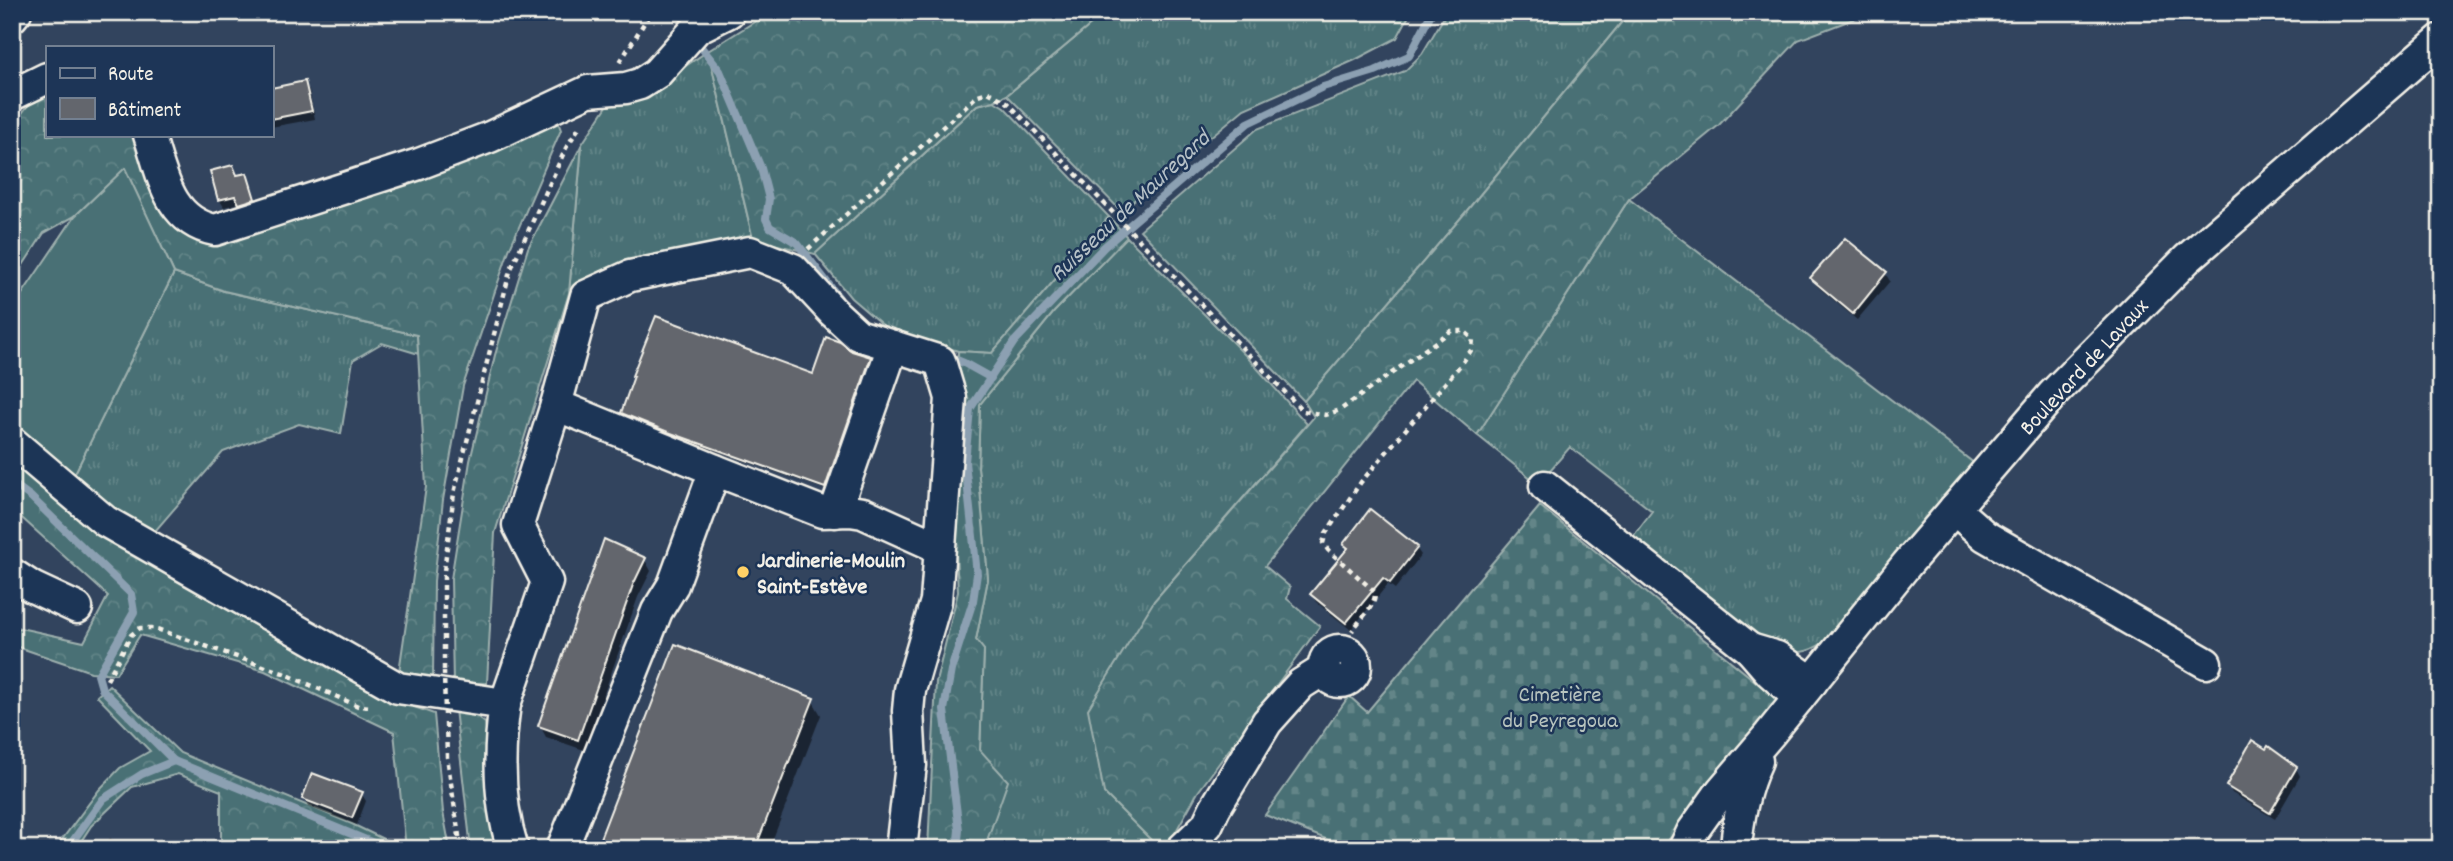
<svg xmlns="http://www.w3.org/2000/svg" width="2453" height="861" font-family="Dekko,sans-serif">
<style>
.grass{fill:url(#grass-tufts);stroke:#9eb0ae;stroke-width:2}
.forest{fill:url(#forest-crowns);stroke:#9eb0ae;stroke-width:2}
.cemetery{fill:url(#cemetery-stones);stroke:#9eb0ae;stroke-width:2}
.garden{fill:#487074;stroke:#9eb0ae;stroke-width:2}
.shadow{fill:#0007}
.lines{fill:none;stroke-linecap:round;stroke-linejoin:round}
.stream{stroke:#8ca0b2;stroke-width:8}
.building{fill:#63666d;stroke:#f4f1e8;stroke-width:2}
.minor-casing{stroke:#f4f1e8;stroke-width:35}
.path{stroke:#f4f1e8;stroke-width:4.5;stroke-dasharray:5 5;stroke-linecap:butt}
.minor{stroke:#1d3557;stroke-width:30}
.path-bridge{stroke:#f4f1e8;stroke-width:4.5;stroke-dasharray:5 5;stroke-linecap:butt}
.poi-dot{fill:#ffd166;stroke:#1d3557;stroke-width:2.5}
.labels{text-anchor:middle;stroke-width:5;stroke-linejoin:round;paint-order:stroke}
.street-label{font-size:23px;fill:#f4f1e8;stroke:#1d3557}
.poi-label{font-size:23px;font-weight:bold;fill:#f4f1e8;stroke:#1d3557;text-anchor:start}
.park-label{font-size:23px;fill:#b8c4bf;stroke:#1d3557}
.water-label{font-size:24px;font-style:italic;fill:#b7c2c8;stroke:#1d3557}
</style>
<defs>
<pattern id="grass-tufts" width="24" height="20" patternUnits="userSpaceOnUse" patternTransform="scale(1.75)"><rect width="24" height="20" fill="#487074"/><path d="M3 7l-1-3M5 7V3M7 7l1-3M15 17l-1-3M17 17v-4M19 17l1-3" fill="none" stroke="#638588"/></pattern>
<pattern id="forest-crowns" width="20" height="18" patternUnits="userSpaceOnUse" patternTransform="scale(1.75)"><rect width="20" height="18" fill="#487074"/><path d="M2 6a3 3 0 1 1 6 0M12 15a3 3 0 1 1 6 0" fill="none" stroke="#638588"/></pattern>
<pattern id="cemetery-stones" width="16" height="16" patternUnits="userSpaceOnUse" patternTransform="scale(1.75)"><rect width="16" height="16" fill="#487074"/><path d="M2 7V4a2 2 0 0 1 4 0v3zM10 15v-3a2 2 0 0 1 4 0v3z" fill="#638588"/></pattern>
</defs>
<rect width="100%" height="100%" fill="#32445e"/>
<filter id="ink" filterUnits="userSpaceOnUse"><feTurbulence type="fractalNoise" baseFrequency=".0143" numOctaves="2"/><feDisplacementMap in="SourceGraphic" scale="14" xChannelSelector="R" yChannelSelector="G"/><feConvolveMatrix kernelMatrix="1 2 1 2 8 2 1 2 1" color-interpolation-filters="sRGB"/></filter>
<g filter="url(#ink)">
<g class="grass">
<path d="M 1106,12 L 1411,12 L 1397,38 L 1355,60 L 1244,109 L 1121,211 L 1007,95 Z"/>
<path d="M 1447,12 L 1630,12 L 1465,213 L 1304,401 L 1140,230 L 1257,129 L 1405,71 L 1422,54 Z"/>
<path d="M 708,51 L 753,239 L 627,260 L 569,293 L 582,144 L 613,97 L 647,92 Z"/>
<path d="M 994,101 L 1004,107 L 1109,217 L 992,353 L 958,351 L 885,327 L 851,298 L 815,254 L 977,105 Z"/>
<path d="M 1629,199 L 1979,467 L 1824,642 C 1806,655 1793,654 1771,650 L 1631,539 L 1652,511 L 1570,447 L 1538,484 L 1477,435 Z"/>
<path d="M 1127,237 L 1248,358 L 1307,424 L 1154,601 L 1104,793 L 1160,849 L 984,849 L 991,825 L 980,750 L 984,650 L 976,640 L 988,579 L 978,467 L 980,404 L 1054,312 Z"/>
<path d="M 174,273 L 224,291 L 417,335 L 419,354 L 382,343 L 353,360 L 341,434 L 299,424 L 223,452 L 150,537 L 73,477 Z"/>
</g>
<g class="forest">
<path d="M 770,12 L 1106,12 L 1007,95 L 994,101 L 977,105 L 815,254 L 753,239 L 708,51 Z"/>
<path d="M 1630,12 L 1872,12 L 1798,40 L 1719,125 L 1629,199 L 1477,435 L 1413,381 L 1265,566 L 1290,587 L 1287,599 L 1320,626 L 1198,792 L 1166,849 L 1160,849 L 1104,793 L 1088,709 L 1154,601 L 1314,417 L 1304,401 L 1465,213 Z"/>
<path d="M 47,88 L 47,135 L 142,135 L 187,231 L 557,119 L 561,130 L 509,250 L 463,386 L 443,500 L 434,581 L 433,678 L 399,672 L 426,487 L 417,335 L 224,291 L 174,273 L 125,169 L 75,216 L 44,233 L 12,282 L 12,126 L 37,94 Z"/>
<path d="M 582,144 L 569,293 L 495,533 L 487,683 L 453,684 L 451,579 L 470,461 L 495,355 L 528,248 Z"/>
<path d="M 1109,217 L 1127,237 L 1054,312 L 980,404 L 978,467 L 988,579 L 976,640 L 984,650 L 980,750 L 1008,781 L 984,849 L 928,849 L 936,682 L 958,592 L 952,474 L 958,351 L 992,353 Z"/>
<path d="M 12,459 L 95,530 L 173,579 L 375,693 L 434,714 L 443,812 L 450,849 L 406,849 L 394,732 L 265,671 L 140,635 L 116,674 L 91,672 L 12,645 L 12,629 L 20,628 L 84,642 L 108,596 L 12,509 Z"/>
<path d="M 109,685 L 180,753 L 352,824 L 404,849 L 221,849 L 221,791 L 178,774 L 132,787 L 91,826 L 76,849 L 55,849 L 99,790 L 120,768 L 150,751 L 97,696 Z"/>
<path d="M 455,709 L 469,710 L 485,723 L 506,849 L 471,849 Z"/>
</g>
<path class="cemetery" d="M 1540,506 L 1782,703 L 1661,849 L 1351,849 L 1265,815 L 1349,696 L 1367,712 Z"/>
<path class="garden" d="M 125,168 L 174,273 L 73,477 L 12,425 L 12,309 L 75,216 Z"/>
<g class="shadow">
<path d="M 304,83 L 309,90 L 315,119 L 271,127 L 271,89 Z"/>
<path d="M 246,175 L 256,207 L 245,211 L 240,203 L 224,207 L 219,199 L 237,177 Z"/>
<path d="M 1885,273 L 1890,281 L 1857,320 L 1817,286 L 1812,279 Z"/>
<path d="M 869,359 L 871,362 L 826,490 L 671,435 L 625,416 L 623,413 L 814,377 Z"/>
<path d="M 1345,544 L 1416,548 L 1421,555 L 1395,589 L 1388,584 L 1351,630 L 1316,602 L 1312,595 L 1348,550 Z"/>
<path d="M 645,560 L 651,571 L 638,597 L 584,750 L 546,737 L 540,726 Z"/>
<path d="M 812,700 L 821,715 L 769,849 L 598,849 Z"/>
<path d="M 2296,768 L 2300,776 L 2275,819 L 2232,793 L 2228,786 Z"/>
<path d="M 361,793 L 366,801 L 357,825 L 308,807 L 304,799 Z"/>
<path d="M 110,838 L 114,841 L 118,849 L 103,849 Z"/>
</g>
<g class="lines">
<g class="stream">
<path d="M 701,47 L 720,71 L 761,168 L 769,199 L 766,219 L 770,227 L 797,243 L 839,298"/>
<path d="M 947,356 L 964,363 L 991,378"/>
<path d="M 12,483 L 31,497 L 131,594 L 134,612 L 98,675 L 102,689 L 174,761"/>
<path d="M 67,849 L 103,799 L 142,774 L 174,761 L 388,849"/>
<path d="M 957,849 L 959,830 L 944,710 L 951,670 L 973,601 L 977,574 L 965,462 L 970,409 L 1014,342 L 1104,247 L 1248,123 L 1323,87 L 1375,71 L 1409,56 L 1432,12"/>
</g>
</g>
<g class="building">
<path d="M 305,81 L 312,111 L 271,119 L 271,88 Z"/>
<path d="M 233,165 L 237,175 L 247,173 L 255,199 L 239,204 L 235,196 L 218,200 L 210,171 Z"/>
<path d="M 1845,238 L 1887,272 L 1853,314 L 1810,278 Z"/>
<path d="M 656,316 L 813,374 L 826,337 L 840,342 L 852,351 L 871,357 L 825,488 L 668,432 L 621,413 L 634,376 L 632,376 Z"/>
<path d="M 1370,509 L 1418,547 L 1390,583 L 1383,578 L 1346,623 L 1310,594 L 1348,548 L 1343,544 Z"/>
<path d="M 604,539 L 646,558 L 633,585 L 578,740 L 538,726 Z"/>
<path d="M 675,644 L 814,698 L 755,849 L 596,849 Z"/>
<path d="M 2252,740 L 2266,749 L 2268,746 L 2297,767 L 2270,813 L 2226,786 Z"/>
<path d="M 312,773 L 363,792 L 352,818 L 302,799 Z"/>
</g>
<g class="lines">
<g class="minor-casing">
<g id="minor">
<path d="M 12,17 L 16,12"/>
<path d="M 12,95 L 47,78"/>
<path d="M 149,135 C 162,173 168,221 215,230 L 419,164 L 490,137 L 588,91 L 626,88 L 640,84 L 657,73 L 697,28 L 729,12"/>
<path d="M 556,405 L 715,470"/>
<path d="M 12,442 L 105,521 L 398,688 L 505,704 L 547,582 L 518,525 L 556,405 L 586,296 L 630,276 L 750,252 L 793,269 L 833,312 L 858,335 L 940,361 L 951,398 L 936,601 L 910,690 L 908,711 L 911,765 L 901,849"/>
<path d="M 1545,486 L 1750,649"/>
<path d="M 1954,509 L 1985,536 L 2206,663"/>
<path d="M 835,512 L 893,346"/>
<path d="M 12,574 L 32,587 L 77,608"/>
<circle cx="1340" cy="666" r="16"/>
<path d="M 1799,698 L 1770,672 L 1750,649 L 1777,657 L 1812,682"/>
<path d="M 505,704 C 498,752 498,802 513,849"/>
<path d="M 562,849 L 657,611 L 673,585 L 715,470 L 822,512 L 850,511 L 863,513 L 938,547"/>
<path d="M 1182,849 L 1207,825 L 1215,808 L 1267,722 L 1301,684 L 1325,669"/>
<path d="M 1684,849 L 1692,832 L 1722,790 L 1769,735 L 1907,564 L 2053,394 L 2187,259 L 2441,39"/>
<path d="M 1736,849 C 1738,818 1744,789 1757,761"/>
</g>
</g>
<g class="path">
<path d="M 620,62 L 651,12"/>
<path d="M 808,249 L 978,95 L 988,92 L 1007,102 L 1303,411 L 1326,415 L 1340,410 L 1451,331 L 1464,331 L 1473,339 L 1472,349 L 1463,362 L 1361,482 L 1326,533 L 1323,543 L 1328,550 L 1375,592 C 1376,606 1360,619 1352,631"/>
<path d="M 444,670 L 444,571 L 454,493 L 510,271 L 566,148 L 580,126"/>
<path d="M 107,680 L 131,635 L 140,628 L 154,628 L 283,673 L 358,706 L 373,707"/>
<path d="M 446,723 L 447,757 L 461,849"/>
</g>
<use href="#minor" class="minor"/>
<path class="path-bridge" d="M 444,671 L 445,715"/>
</g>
</g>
<circle class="poi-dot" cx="743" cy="572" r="7"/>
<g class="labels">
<g class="street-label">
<text transform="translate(2083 366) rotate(-47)" y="8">Boulevard de Lavaux</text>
</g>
<g class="poi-label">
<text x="757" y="567">Jardinerie-Moulin<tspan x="757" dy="26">Saint-Estève</tspan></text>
</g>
<g class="park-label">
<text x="1560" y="701">Cimetière<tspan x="1560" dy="26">du Peyregoua</tspan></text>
</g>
<g class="water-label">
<text transform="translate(1129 205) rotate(-43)" y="8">Ruisseau de Mauregard</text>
</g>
</g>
<rect width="2453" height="861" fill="none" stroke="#1d3557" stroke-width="42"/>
<rect x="21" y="21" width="2411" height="819" fill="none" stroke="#f4f1e8" stroke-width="2.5" filter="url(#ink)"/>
<rect x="46" y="46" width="228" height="91" fill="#1d3557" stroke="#738091" stroke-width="2"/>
<rect x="60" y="68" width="35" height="10" fill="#1d3557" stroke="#738091" stroke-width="2"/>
<text x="108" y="80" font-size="21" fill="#f4f1e8">Route</text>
<rect x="60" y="98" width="35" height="21" fill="#63666d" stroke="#738091" stroke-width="2"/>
<text x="108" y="116" font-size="21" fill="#f4f1e8">Bâtiment</text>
</svg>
